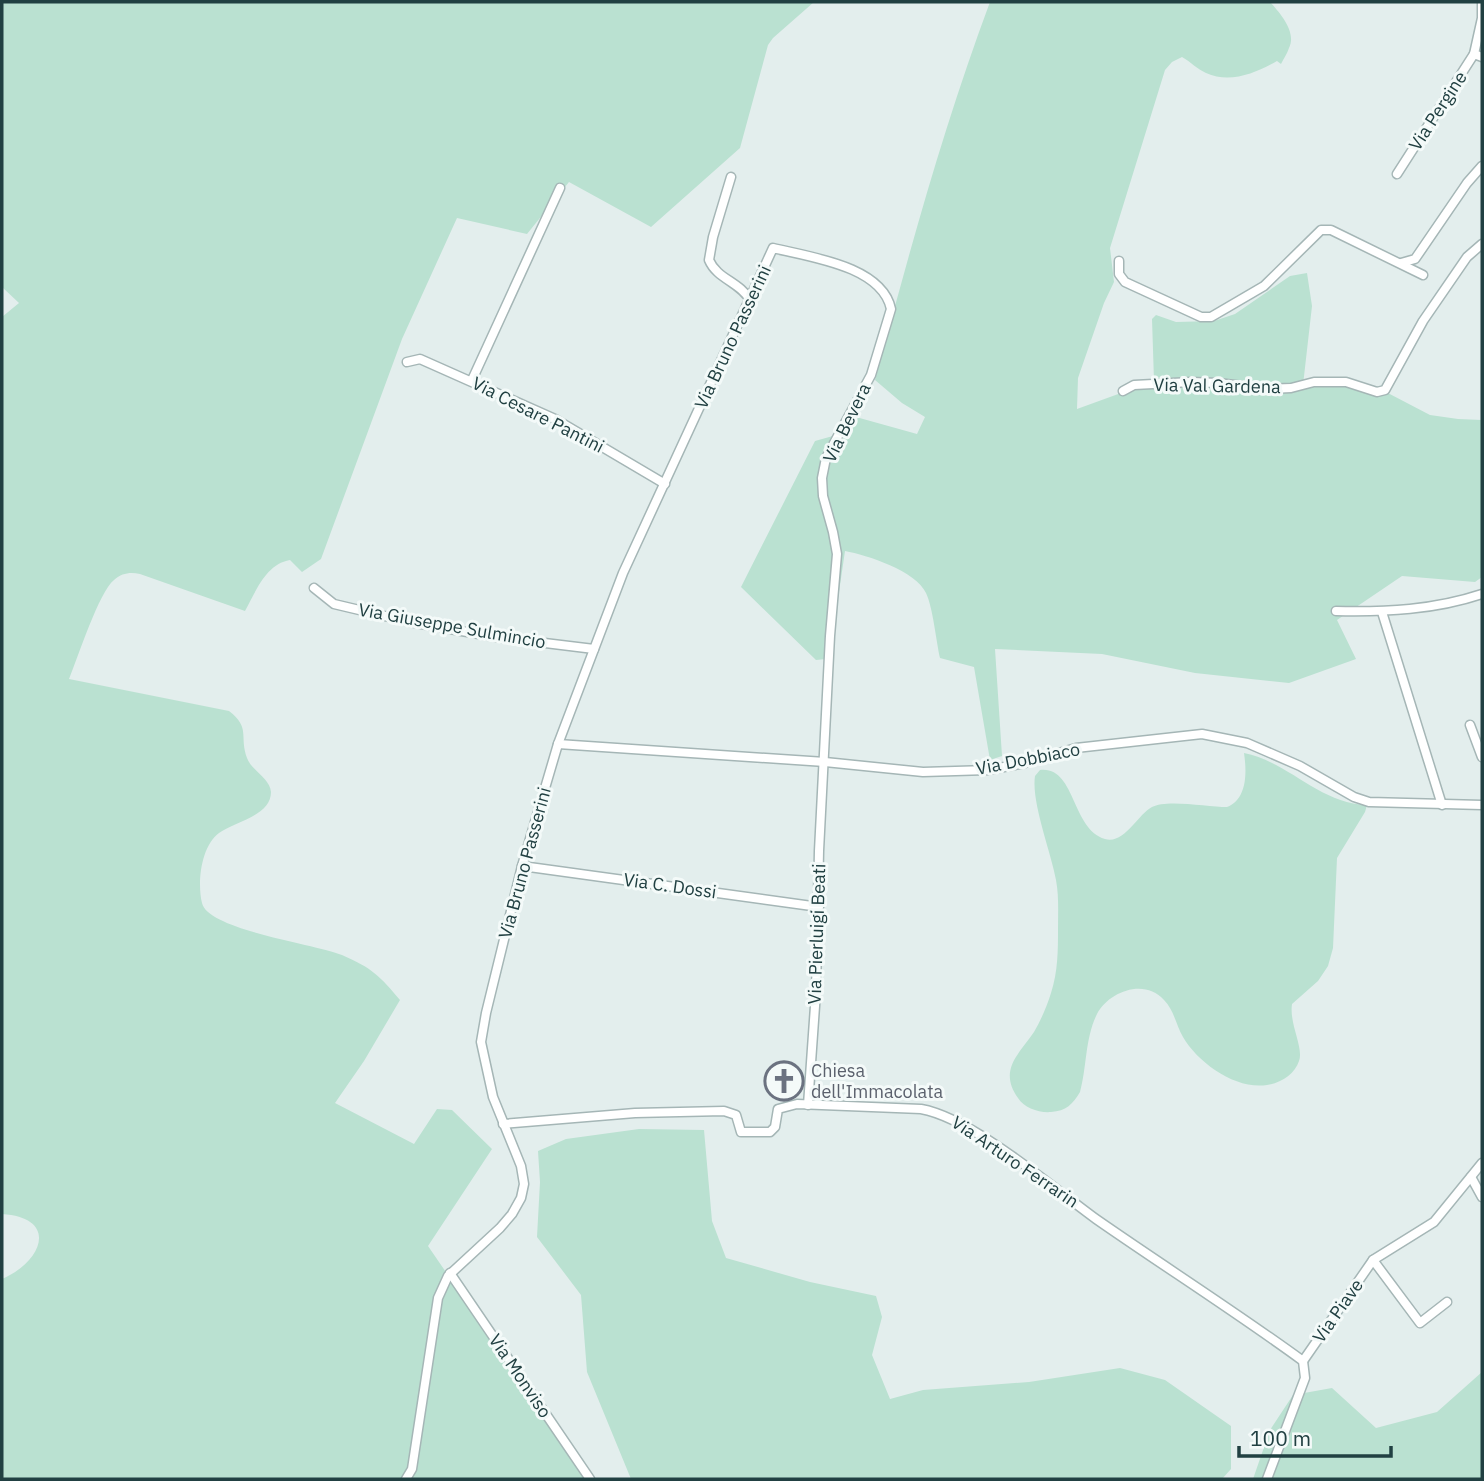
<svg xmlns="http://www.w3.org/2000/svg" width="1484" height="1481" font-family="'IBM Plex Sans',sans-serif">
<style>
.green{fill:#bae1d1}
.lines{fill:none;stroke-linecap:round;stroke-linejoin:round}
.street-casing{stroke:#a5b6b6;stroke-width:11}
.street{stroke:#fff;stroke-width:8}
.labels{text-anchor:middle;stroke-width:6;stroke-linejoin:round;paint-order:stroke}
.street-label{font-size:18px;fill:#214042;stroke:#f4faf9}
.worship-label{font-size:18px;fill:#5b616d;stroke:#f4faf9;text-anchor:start}
</style>
<rect width="100%" height="100%" fill="#e3eeed"/>
<g class="green">
<path d="M 2,2 L 814,2 L 773,38 L 768,45 L 740,148 L 651,227 L 569,182 L 527,234 L 457,218 L 402,339 L 321,559 L 302,572 L 290,560 C 266,564 256,591 245,611 L 140,574 C 130,572 122,573 114,580 C 99,592 78,657 69,679 L 229,711 C 251,728 239,736 247,758 C 251,770 270,778 271,792 C 271,816 234,822 219,833 C 201,846 197,883 202,903 C 208,930 315,944 342,955 C 372,968 380,976 400,1000 L 364,1061 L 335,1103 L 414,1144 L 437,1109 L 452,1110 L 492,1149 L 428,1246 L 588,1479 L 2,1479 L 2,1279 C 42,1262 60,1218 2,1214 L 2,317 L 19,303 L 2,287 Z"/>
<path d="M 990,2 L 1270,2 C 1280,13 1297,32 1289,48 C 1287,54 1284,58 1281,64 L 1277,61 C 1256,73 1230,84 1206,73 C 1197,69 1191,62 1182,57 L 1172,62 L 1165,70 L 1110,248 L 1114,282 L 1104,303 L 1078,378 L 1077,409 L 1154,381 L 1152,319 L 1156,315 L 1176,322 L 1214,321 L 1235,314 L 1290,276 L 1307,273 L 1312,306 L 1303,385 L 1348,385 L 1384,391 L 1430,415 L 1458,419 L 1482,420 L 1482,577 L 1475,582 L 1402,576 L 1337,620 L 1356,659 L 1289,683 L 1195,673 L 1102,654 L 995,649 L 1002,756 L 990,760 L 974,667 L 940,658 C 936,640 933,608 926,593 C 916,571 867,555 845,551 L 830,653 L 826,659 L 816,660 L 741,587 L 815,441 L 840,434 L 856,417 L 917,434 L 925,417 L 902,403 L 875,380 C 909,253 944,125 990,2 Z"/>
<path d="M 1244,753 C 1289,762 1320,804 1367,805 L 1365,812 L 1337,858 L 1333,948 L 1328,966 L 1318,981 L 1292,1004 C 1289,1024 1304,1048 1299,1061 C 1295,1074 1281,1083 1267,1085 C 1236,1090 1198,1063 1183,1037 C 1176,1025 1174,1010 1164,1000 C 1145,978 1109,991 1097,1014 C 1085,1038 1087,1067 1080,1092 C 1073,1104 1066,1111 1051,1112 C 1039,1113 1024,1108 1018,1098 C 998,1070 1019,1054 1034,1032 C 1041,1020 1047,1006 1051,993 C 1058,972 1058,950 1058,929 C 1058,913 1059,896 1056,880 C 1051,852 1031,802 1035,776 L 1040,770 C 1076,766 1071,829 1105,839 C 1124,845 1138,814 1152,807 C 1166,799 1209,807 1227,807 C 1247,799 1247,773 1244,753 Z"/>
<path d="M 639,1129 L 704,1130 L 712,1221 L 726,1258 L 810,1282 L 876,1296 L 882,1317 L 872,1355 L 890,1399 L 923,1390 L 1029,1382 L 1120,1368 L 1165,1380 L 1231,1426 L 1231,1469 L 1222,1479 L 631,1479 L 587,1372 L 581,1295 L 537,1237 L 540,1182 L 538,1151 L 566,1139 Z"/>
<path d="M 1482,1372 L 1482,1479 L 1253,1479 L 1270,1430 L 1293,1395 L 1332,1388 L 1376,1428 L 1437,1412 Z"/>
</g>
<g class="lines">
<g class="street-casing">
<g id="street">
<path d="M 1474,54 L 1482,18 L 1482,2"/>
<path d="M 1397,174 L 1474,54 L 1482,57"/>
<path d="M 731,177 L 713,237 L 709,260 C 717,279 740,282 750,300"/>
<path d="M 1119,261 L 1119,274 L 1125,282 L 1201,317 L 1211,317 L 1264,286 L 1321,230 L 1331,230 L 1423,275"/>
<path d="M 1401,263 L 1415,259 L 1467,183 L 1482,166"/>
<path d="M 407,362 L 420,359 L 555,419 L 665,484"/>
<path d="M 472,380 L 560,188"/>
<path d="M 1123,391 L 1134,385 L 1191,382 L 1218,383 L 1267,389 L 1291,388 L 1314,382 L 1346,382 L 1377,392 L 1385,390 L 1423,321 L 1467,257 L 1482,244"/>
<path d="M 314,588 L 334,604 L 410,622 L 496,637 L 594,649"/>
<path d="M 1336,611 C 1386,612 1434,610 1482,594"/>
<path d="M 1382,612 L 1442,805"/>
<path d="M 1470,725 L 1482,757"/>
<path d="M 558,744 L 825,762 L 923,772 L 988,770 L 1025,763 L 1076,748 L 1202,734 L 1247,743 L 1300,766 L 1354,797 L 1369,802 L 1482,805"/>
<path d="M 522,866 L 819,907"/>
<path d="M 503,1124 L 635,1113 L 724,1111 L 736,1115 L 741,1132 L 770,1132 L 775,1127 L 778,1109 L 797,1104 L 921,1109 C 972,1118 1052,1187 1096,1219 C 1165,1267 1236,1312 1303,1361 L 1305,1378 L 1267,1479"/>
<path d="M 1471,1177 L 1482,1197"/>
<path d="M 1373,1260 L 1420,1323 L 1447,1302"/>
<path d="M 450,1273 L 590,1479"/>
<path d="M 1303,1361 L 1373,1260 L 1434,1222 L 1482,1163"/>
<path d="M 406,1479 L 412,1469 L 438,1298 L 448,1276 L 500,1228 L 512,1214 L 521,1198 L 524,1184 L 521,1166 L 493,1097 L 481,1042 L 486,1013 L 522,866 L 558,744 L 623,573 L 773,248 C 810,257 882,266 891,309 L 871,375 L 826,458 L 822,478 L 823,496 L 833,532 L 837,554 L 830,636 L 819,851 L 816,992 L 808,1105"/>
</g>
</g>
<use href="#street" class="street"/>
</g>
<defs>
<g id="church-ring" transform="scale(2.0125)"><circle r="9.5" fill="#f4faf9" stroke="#6b7280" stroke-width="1.5"/><path d="M-1.2-6h2.4v3.5h3.3v2.4h-3.3V6h-2.4V-.1h-3.3v-2.4h3.3Z" fill="#6b7280"/></g>
</defs>
<g fill-rule="evenodd">
<use href="#church-ring" x="784" y="1081"/>
</g>
<g class="labels">
<g class="street-label">
<text transform="translate(1438 111) rotate(-57)" y="6">Via Pergine</text>
<text transform="translate(733 337) rotate(-65)" y="6">Via Bruno Passerini</text>
<text transform="translate(1217 386) rotate(1)" y="6">Via Val Gardena</text>
<text transform="translate(538 415) rotate(27)" y="6">Via Cesare Pantini</text>
<text transform="translate(847 423) rotate(-64)" y="6">Via Bevera</text>
<text transform="translate(452 626) rotate(10)" y="6">Via Giuseppe Sulmincio</text>
<text transform="translate(1028 759) rotate(-11)" y="6">Via Dobbiaco</text>
<text transform="translate(525 863) rotate(-75)" y="6">Via Bruno Passerini</text>
<text transform="translate(670 886) rotate(8)" y="6">Via C. Dossi</text>
<text transform="translate(817 934) rotate(-88)" y="6">Via Pierluigi Beati</text>
<text transform="translate(1015 1162) rotate(34)" y="6">Via Arturo Ferrarin</text>
<text transform="translate(1338 1311) rotate(-55)" y="6">Via Piave</text>
<text transform="translate(520 1376) rotate(56)" y="6">Via Monviso</text>
</g>
<g class="worship-label">
<text x="811" y="1077">Chiesa<tspan x="811" dy="21">dell'Immacolata</tspan></text>
</g>
</g>
<rect width="1484" height="1481" fill="none" stroke="#214042" stroke-width="7"/>
<path d="M1239 1446v10h152v-10" fill="none" stroke="#214042" stroke-width="3.5"/>
<text x="1250" y="1446" font-size="21" fill="#214042" stroke="#f4faf9" stroke-width="5" paint-order="stroke">100 m</text>
</svg>
